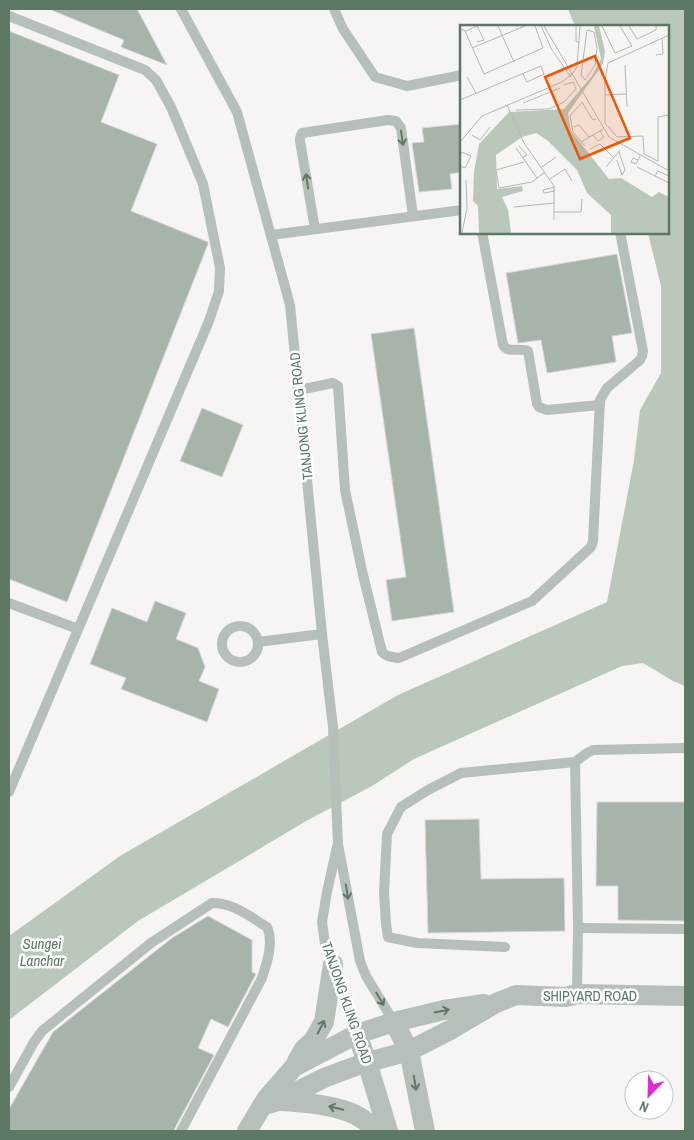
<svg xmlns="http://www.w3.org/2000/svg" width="694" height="1140" font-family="'Archivo Narrow',sans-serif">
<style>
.water{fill:#b9c8ba}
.building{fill:#a7b4aa;stroke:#d8d6d7}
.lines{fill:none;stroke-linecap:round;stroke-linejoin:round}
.service{stroke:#b6c0b9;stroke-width:10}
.minor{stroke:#b6c0b9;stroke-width:20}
.oneway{stroke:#5e7866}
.labels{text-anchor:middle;stroke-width:5;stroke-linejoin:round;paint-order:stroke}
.street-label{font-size:14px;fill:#5e7866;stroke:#fff}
.water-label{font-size:15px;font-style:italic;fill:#5e7860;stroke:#fff}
.inset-road{fill:none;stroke:#b1bbb2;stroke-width:1}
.view{fill:#e8590c;fill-opacity:0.15;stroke:#e8590c;stroke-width:2.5}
.inset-edge{fill:none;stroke:#5e7866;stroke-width:2.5}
</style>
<rect width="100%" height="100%" fill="#f7f4f4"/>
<path class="water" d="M 568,9 L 685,9 L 685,686 L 673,681 L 643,663 L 622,666 L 414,759 L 372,786 L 308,820 L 138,921 L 9,1020 L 9,936 L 120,856 L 398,695 L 607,602 L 634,460 L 640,410 L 661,373 L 661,286 L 648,233 L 668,232 L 668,26 L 575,26 Z"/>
<g class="building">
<path d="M 49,9 L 137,9 L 167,65 L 121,47 L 124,40 Z"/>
<path d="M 9,31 L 119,75 L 101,122 L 157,144 L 131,211 L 208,242 L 208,244 L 67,602 L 9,579 Z"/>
<path d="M 462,124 L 462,172 L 450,174 L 452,189 L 419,192 L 412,143 L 424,142 L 422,128 Z"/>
<path d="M 617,254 L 632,333 L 612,336 L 616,362 L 547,373 L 541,340 L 518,343 L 506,273 Z"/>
<path d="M 414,328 L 454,612 L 392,621 L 386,580 L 406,577 L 371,334 Z"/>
<path d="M 202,408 L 243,425 L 222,477 L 180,461 Z"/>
<path d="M 155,601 L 186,613 L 176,639 L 198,648 L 205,667 L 199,681 L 219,689 L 207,722 L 121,689 L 126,678 L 90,664 L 112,608 L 147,622 Z"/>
<path d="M 597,802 L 685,802 L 685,921 L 618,920 L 618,886 L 596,886 Z"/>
<path d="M 479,819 L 481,879 L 564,878 L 565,931 L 428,933 L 425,820 Z"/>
<path d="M 208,916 L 252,940 L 252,972 L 256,974 L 228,1027 L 211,1019 L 198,1048 L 214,1055 L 175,1128 L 174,1131 L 9,1131 L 9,1109 L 53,1032 L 172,938 Z"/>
</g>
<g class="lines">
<g class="service">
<path d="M 181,9 L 237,112 L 290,305 L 322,634 L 333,727 L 338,844 L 360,961 L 366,976 L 394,1022"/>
<path d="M 334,9 L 343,29 L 375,77 L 407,86 L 462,75"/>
<path d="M 9,16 L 145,70 L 156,80 L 171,107 L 203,184 L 220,268 L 219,291 L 209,321 L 9,792"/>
<path d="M 315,229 L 300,141 L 300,138 L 302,133 L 388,120 L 396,121 L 401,128 L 413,216"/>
<path d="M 482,232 L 503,345 C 508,354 520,347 528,351 L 537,404 L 539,407 L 547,410 L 600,405"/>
<path d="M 271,235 L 462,210"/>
<path d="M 299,390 L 333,383 L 338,386 L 345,490 L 363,575 L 382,652 C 387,657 391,657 399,658 L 532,601 L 591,547 L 593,541 L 600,400 L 607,388 L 640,360 L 642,356 L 643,351 L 620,232"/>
<path d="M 9,603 L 78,629"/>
<circle cx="240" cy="644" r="18"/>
<path d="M 258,642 L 322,634"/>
<path d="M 575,762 L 578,928 L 577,994"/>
<path d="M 337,847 L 327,892 L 322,922 L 325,944 L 333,964 L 357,1034"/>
<path d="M 578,928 L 685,929"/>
<path d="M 505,947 L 417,943 L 388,937 L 386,924 L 384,893 L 387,834 L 401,807 L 428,790 L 461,773 L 575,762 L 587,753 L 593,750 L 685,748"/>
<path d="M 9,1087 L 34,1042 L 42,1031 L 151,943 L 212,903 C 234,903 249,916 267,927 C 274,942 267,963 262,978 L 181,1131"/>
</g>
<g class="minor">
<path d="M 394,1022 L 409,1051 L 425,1131"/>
<path d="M 357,1034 L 367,1062 L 388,1131"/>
<path d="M 297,1061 L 304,1049 L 313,1041 L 324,1022 L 333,964"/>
<path d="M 280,1101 C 302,1102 327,1104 349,1112 C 360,1116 369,1123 378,1131"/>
<path d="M 262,1106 L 278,1101 L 324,1078 L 361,1064 L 409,1051 L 452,1029 L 496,1003 L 516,995 L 566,997 L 577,994 L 685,996"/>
<path d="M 247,1131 L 267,1098 L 294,1067 L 357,1034 L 394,1022 L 444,1010 L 484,1004"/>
</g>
</g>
<defs><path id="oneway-shaft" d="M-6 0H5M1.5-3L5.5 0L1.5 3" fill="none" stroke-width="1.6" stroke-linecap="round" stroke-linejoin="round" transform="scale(1.25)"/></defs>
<g class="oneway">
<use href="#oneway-shaft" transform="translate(402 138) rotate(82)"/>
<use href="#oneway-shaft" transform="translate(307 181) rotate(-99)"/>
<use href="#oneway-shaft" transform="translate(347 892) rotate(81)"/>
<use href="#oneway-shaft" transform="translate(380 999) rotate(59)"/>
<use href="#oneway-shaft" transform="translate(442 1011) rotate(-11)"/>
<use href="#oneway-shaft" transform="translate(321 1027) rotate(-63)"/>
<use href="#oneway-shaft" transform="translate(415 1083) rotate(80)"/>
<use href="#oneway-shaft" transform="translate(336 1108) rotate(-167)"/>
</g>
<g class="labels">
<g class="street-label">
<text transform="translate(301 416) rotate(-96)" y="5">TANJONG KLING ROAD</text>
<text x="590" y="1001">SHIPYARD ROAD</text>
<text transform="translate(347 1003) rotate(71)" y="5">TANJONG KLING ROAD</text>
</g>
<g class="water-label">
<text x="42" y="949">Sungei<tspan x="42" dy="17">Lanchar</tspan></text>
</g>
</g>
<g transform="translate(460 25)">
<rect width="209" height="209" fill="#f7f4f4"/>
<path d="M 134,1 L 139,1 L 145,26 L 143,39 L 108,88 L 111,106 L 149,154 L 161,153 L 192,172 L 199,167 L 209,172 L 209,208 L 151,208 L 151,190 L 127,168 L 117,145 L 88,116 L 76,108 L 62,112 L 36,130 L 37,164 L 62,161 L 63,166 L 42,172 L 48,185 L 51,208 L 19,208 L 18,181 L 13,176 L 14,147 L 19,119 L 49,87 L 104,84 L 132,51 L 141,34 Z" fill="#b9c8ba"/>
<path class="inset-road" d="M 17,1 L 24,15 L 17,17M 38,1 L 54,37M 81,1 L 92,25 L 111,52M 84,1 L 149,112 L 209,146M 116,1 L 116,16 L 119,18M 142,1 L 155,28 L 172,21 L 160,1M 169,1 L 177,14 L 196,5 L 196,1M 0,4 L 6,6 L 17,1M 127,5 L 134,7 L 137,23 L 135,40 L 125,55 L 121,50 ZM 5,6 L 24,49 L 83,23 L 75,1M 209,10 L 148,38 L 145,55 L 145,98 L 157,112 L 183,111 L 184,129 L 198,136 L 198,92 L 209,90M 12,23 L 65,1M 196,30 L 203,29 L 202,13M 165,40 L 167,82M 7,52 L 16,68M 145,70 L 166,69M 0,75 L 81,41 L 84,49 L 67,57 L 63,49M 63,78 L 100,63M 47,80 L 64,118 L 94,161 L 94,195M 56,85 L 89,84 L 104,77 L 116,64 L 113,57 L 104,60M 114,102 L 119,100 L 129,112M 12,110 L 20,115 L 30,102M 133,110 L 138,116 L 144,112 L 140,106M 0,117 L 22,91 L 102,57 L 112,49 L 117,42 L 120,1M 121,117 L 143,104M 59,121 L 67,130 L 62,133M 125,121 L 113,107 L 110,91 L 122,77 L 133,95 L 136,94M 56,123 L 77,153M 130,124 L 140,119 L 153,132M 0,130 L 2,127 L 11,131 L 5,143 L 0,141M 157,135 L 162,150 L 165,145 L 159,127M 178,135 L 173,133 L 171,137 L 176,139 L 180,131M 64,137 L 36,145 L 39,163 L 72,157 L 85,147M 82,142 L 96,132M 146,142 L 160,125M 177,142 L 209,158M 195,151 L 198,146 L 209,151M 90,154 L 105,144 L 112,156M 95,162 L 83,165 L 84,168 L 95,166M 54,182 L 95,178M 94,187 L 121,187 L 122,174M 2,208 L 7,183 L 6,155"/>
<path class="view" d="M 135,31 L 170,113 L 120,134 L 85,52 Z"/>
<rect width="209" height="209" class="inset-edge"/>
</g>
<rect width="694" height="1140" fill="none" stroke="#5e7866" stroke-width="20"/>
<g transform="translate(649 1095) rotate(203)"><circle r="24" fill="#ffffff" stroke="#bfc9c2"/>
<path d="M0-4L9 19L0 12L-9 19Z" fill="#dc2fd2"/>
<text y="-8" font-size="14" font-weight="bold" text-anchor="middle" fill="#5e7866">N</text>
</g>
</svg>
